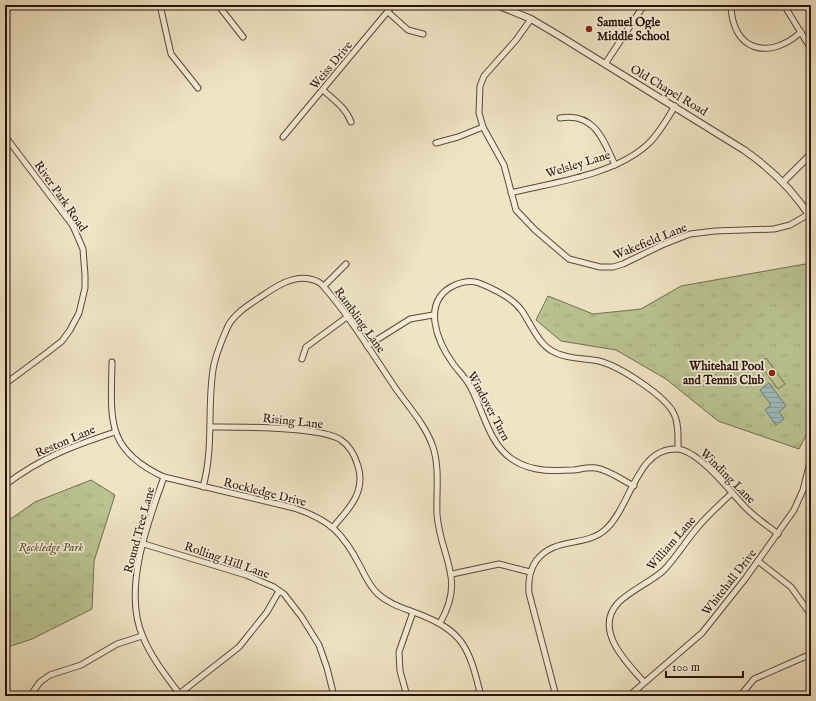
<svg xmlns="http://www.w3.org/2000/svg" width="816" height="701" font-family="'IM FELL English',serif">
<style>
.park{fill:url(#park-tufts);stroke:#726c4e}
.pitch{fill:#bac493;stroke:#726c4e}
.water{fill:url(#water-rules);stroke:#6f7875}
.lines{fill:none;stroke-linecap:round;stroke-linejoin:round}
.minor-casing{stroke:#5b4737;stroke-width:7}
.tertiary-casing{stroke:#5b4737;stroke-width:8}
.minor{stroke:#f5edd9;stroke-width:5}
.tertiary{stroke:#f5edd9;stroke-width:6}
.poi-dot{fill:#8f2418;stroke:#f5edd9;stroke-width:1.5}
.labels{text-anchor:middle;stroke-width:3.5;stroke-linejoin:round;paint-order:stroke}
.poi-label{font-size:12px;font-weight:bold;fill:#2a1308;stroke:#f5edd9;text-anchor:start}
.street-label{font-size:12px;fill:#2a1308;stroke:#f5edd9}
.park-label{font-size:12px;font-style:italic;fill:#5c5139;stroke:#f5edd9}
</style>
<defs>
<pattern id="park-tufts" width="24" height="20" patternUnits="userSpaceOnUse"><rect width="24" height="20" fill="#bac493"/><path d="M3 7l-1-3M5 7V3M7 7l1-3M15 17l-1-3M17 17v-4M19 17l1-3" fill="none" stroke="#a0a87d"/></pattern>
<pattern id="water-rules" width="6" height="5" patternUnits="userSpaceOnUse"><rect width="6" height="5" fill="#9dbcbd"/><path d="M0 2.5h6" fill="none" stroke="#87a1a1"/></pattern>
</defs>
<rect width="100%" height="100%" fill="#efe4c4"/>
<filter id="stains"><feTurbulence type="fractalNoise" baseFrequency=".005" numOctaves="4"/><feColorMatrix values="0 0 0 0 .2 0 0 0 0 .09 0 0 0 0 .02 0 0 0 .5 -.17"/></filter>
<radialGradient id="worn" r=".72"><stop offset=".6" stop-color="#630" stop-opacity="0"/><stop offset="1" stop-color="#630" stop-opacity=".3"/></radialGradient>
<g class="park">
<path d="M 811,263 L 811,426 L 799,449 L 718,421 L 666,379 L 616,350 L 561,341 L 536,320 L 548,296 L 593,314 L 641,309 L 681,286 Z"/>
<path d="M 91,480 L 115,495 L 94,561 L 92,609 L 32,639 L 5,648 L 5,523 L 35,502 Z"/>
</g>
<path class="pitch" d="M 766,358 L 785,384 L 778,389 L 759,363 Z"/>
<path class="water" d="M 769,383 L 786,406 L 779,412 L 784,419 L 776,425 L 765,410 L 771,405 L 760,390 Z"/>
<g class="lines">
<g class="minor-casing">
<g id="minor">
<path d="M 160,5 L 171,54 L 198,88"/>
<path d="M 218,5 L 243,37"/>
<path d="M 731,5 C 732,51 769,61 801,32"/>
<path d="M 784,5 L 811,49"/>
<path d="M 388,12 L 408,30 L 423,34"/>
<path d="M 531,19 L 516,40 L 484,76 L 480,86 L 479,113 L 483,127 L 504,165 L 516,210 L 535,230 L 569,259 L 600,267 L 613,267 L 623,264 L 662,245 L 690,234 L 715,231 L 774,229 L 790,225 L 809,214"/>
<path d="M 605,64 L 644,5"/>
<path d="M 323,90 C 334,100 346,108 351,122"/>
<path d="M 560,118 C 594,112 603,139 615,165"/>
<path d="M 5,136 L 73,226 L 83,249 L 85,275 L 85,288 L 79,313 L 70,330 L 62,341 L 48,352 L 5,384"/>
<path d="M 283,137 L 393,5"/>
<path d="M 436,143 L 458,137 L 483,127"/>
<path d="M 511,193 C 554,182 615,175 648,144 C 659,134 667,119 675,106"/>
<path d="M 324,286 L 346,264"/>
<path d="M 367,346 L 410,319 L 433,315"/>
<path d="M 302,359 L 306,347 L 347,317"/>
<path d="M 112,362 C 111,419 105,450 164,477 L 294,508 C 330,520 343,533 360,566 C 365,576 370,587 378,594 C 389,604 403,608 416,613 C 465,631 469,649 481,696"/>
<path d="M 211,427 C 239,427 321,426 341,440 C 350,446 355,456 358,466 C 366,492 349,509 333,527"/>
<path d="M 164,477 C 148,522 122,590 143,637 C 152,659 167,677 181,696"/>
<path d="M 5,485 C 42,457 73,446 115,432"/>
<path d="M 634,486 C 622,480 609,470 596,468 C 589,467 581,469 574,470 C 553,471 533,472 515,461 C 489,446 484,412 471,388 C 467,379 460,373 454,365 C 437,342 420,301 455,285 C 462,282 471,280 479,283 C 494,289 513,298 522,311 C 531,324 538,343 552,351 C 566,359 584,358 599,361 C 619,366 666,396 674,414 C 679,424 678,438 678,449"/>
<path d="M 203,487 C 214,447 207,409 213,370 C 215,355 222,340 228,326 C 235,313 250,304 262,296 C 275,287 293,275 310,279 C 315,280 321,283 324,287 C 351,318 373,355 396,389 C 409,407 426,426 433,447 C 440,469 436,492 437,515 C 441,559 466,578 440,623"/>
<path d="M 144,544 L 246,575 L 274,587 L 284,594 L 301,616 L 319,645 L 327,668 L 334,696"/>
<path d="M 758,561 L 791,587 L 811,615"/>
<path d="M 452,574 L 499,564 L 530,572"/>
<path d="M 644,682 C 627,663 593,630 618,603 C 631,590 649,583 663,571 C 676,558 685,542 697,528 C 708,515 720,504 732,493"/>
<path d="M 179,694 L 239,647 L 267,612 L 279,591"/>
<path d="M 30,696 L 40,682 L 50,675 L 81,665 L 117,644 L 142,636"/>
<path d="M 407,696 L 400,671 L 399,652 L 413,612"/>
<path d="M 556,696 L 529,593 C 528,581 529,571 536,561 C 554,536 586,548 606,529 C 631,506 637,447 677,449 C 699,450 732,494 747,509 C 757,519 768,526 778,534"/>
<path d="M 629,696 L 702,633 L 745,579 L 794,510 L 803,490 L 811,458"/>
<path d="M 740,696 L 754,679 L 811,654"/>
</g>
</g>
<g class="tertiary-casing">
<g id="tertiary">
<path d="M 497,5 L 531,19 L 558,35 L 744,150 C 770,168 794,191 811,218"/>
<path d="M 783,182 L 811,154"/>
</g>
</g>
<use href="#minor" class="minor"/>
<use href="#tertiary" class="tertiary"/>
</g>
<g class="poi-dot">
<circle cx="589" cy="29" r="4"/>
<circle cx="772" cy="373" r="4"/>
</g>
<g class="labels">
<g class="poi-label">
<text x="597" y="26">Samuel Ogle<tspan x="597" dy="14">Middle School</tspan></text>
<text x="764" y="370" text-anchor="end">Whitehall Pool<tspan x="764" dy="14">and Tennis Club</tspan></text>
</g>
<g class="street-label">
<text transform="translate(331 65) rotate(-50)" y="4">Weiss Drive</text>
<text transform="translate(669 90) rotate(31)" y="4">Old Chapel Road</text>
<text transform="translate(578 164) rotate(-17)" y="4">Welsley Lane</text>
<text transform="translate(61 196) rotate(55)" y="4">River Park Road</text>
<text transform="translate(650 241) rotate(-22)" y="4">Wakefield Lane</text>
<text transform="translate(360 320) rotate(54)" y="4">Rambling Lane</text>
<text transform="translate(489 406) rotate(62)" y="4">Windover Turn</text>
<text transform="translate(293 421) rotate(6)" y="4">Rising Lane</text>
<text transform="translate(65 441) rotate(-23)" y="4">Reston Lane</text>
<text transform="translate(728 476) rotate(45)" y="4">Winding Lane</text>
<text transform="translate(265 492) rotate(14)" y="4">Rockledge Drive</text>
<text transform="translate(139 530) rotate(-75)" y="4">Round Tree Lane</text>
<text transform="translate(671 543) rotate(-49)" y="4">William Lane</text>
<text transform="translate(227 560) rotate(19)" y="4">Rolling Hill Lane</text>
<text transform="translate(729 582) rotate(-52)" y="4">Whitehall Drive</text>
</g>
<g class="park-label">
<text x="51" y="551">Rockledge Park</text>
</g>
</g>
<rect width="816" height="701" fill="none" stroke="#efe4c4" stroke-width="20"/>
<rect x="6" y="6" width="804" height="689" fill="none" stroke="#2a1308" stroke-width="2"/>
<rect x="10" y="10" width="796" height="681" fill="none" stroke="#2a1308"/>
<path d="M666 671v6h77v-6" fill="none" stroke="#2a1308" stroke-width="2"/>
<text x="672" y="671" font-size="12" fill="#2a1308" stroke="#f5edd9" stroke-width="3" paint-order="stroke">100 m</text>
<rect width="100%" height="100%" filter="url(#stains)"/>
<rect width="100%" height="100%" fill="url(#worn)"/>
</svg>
